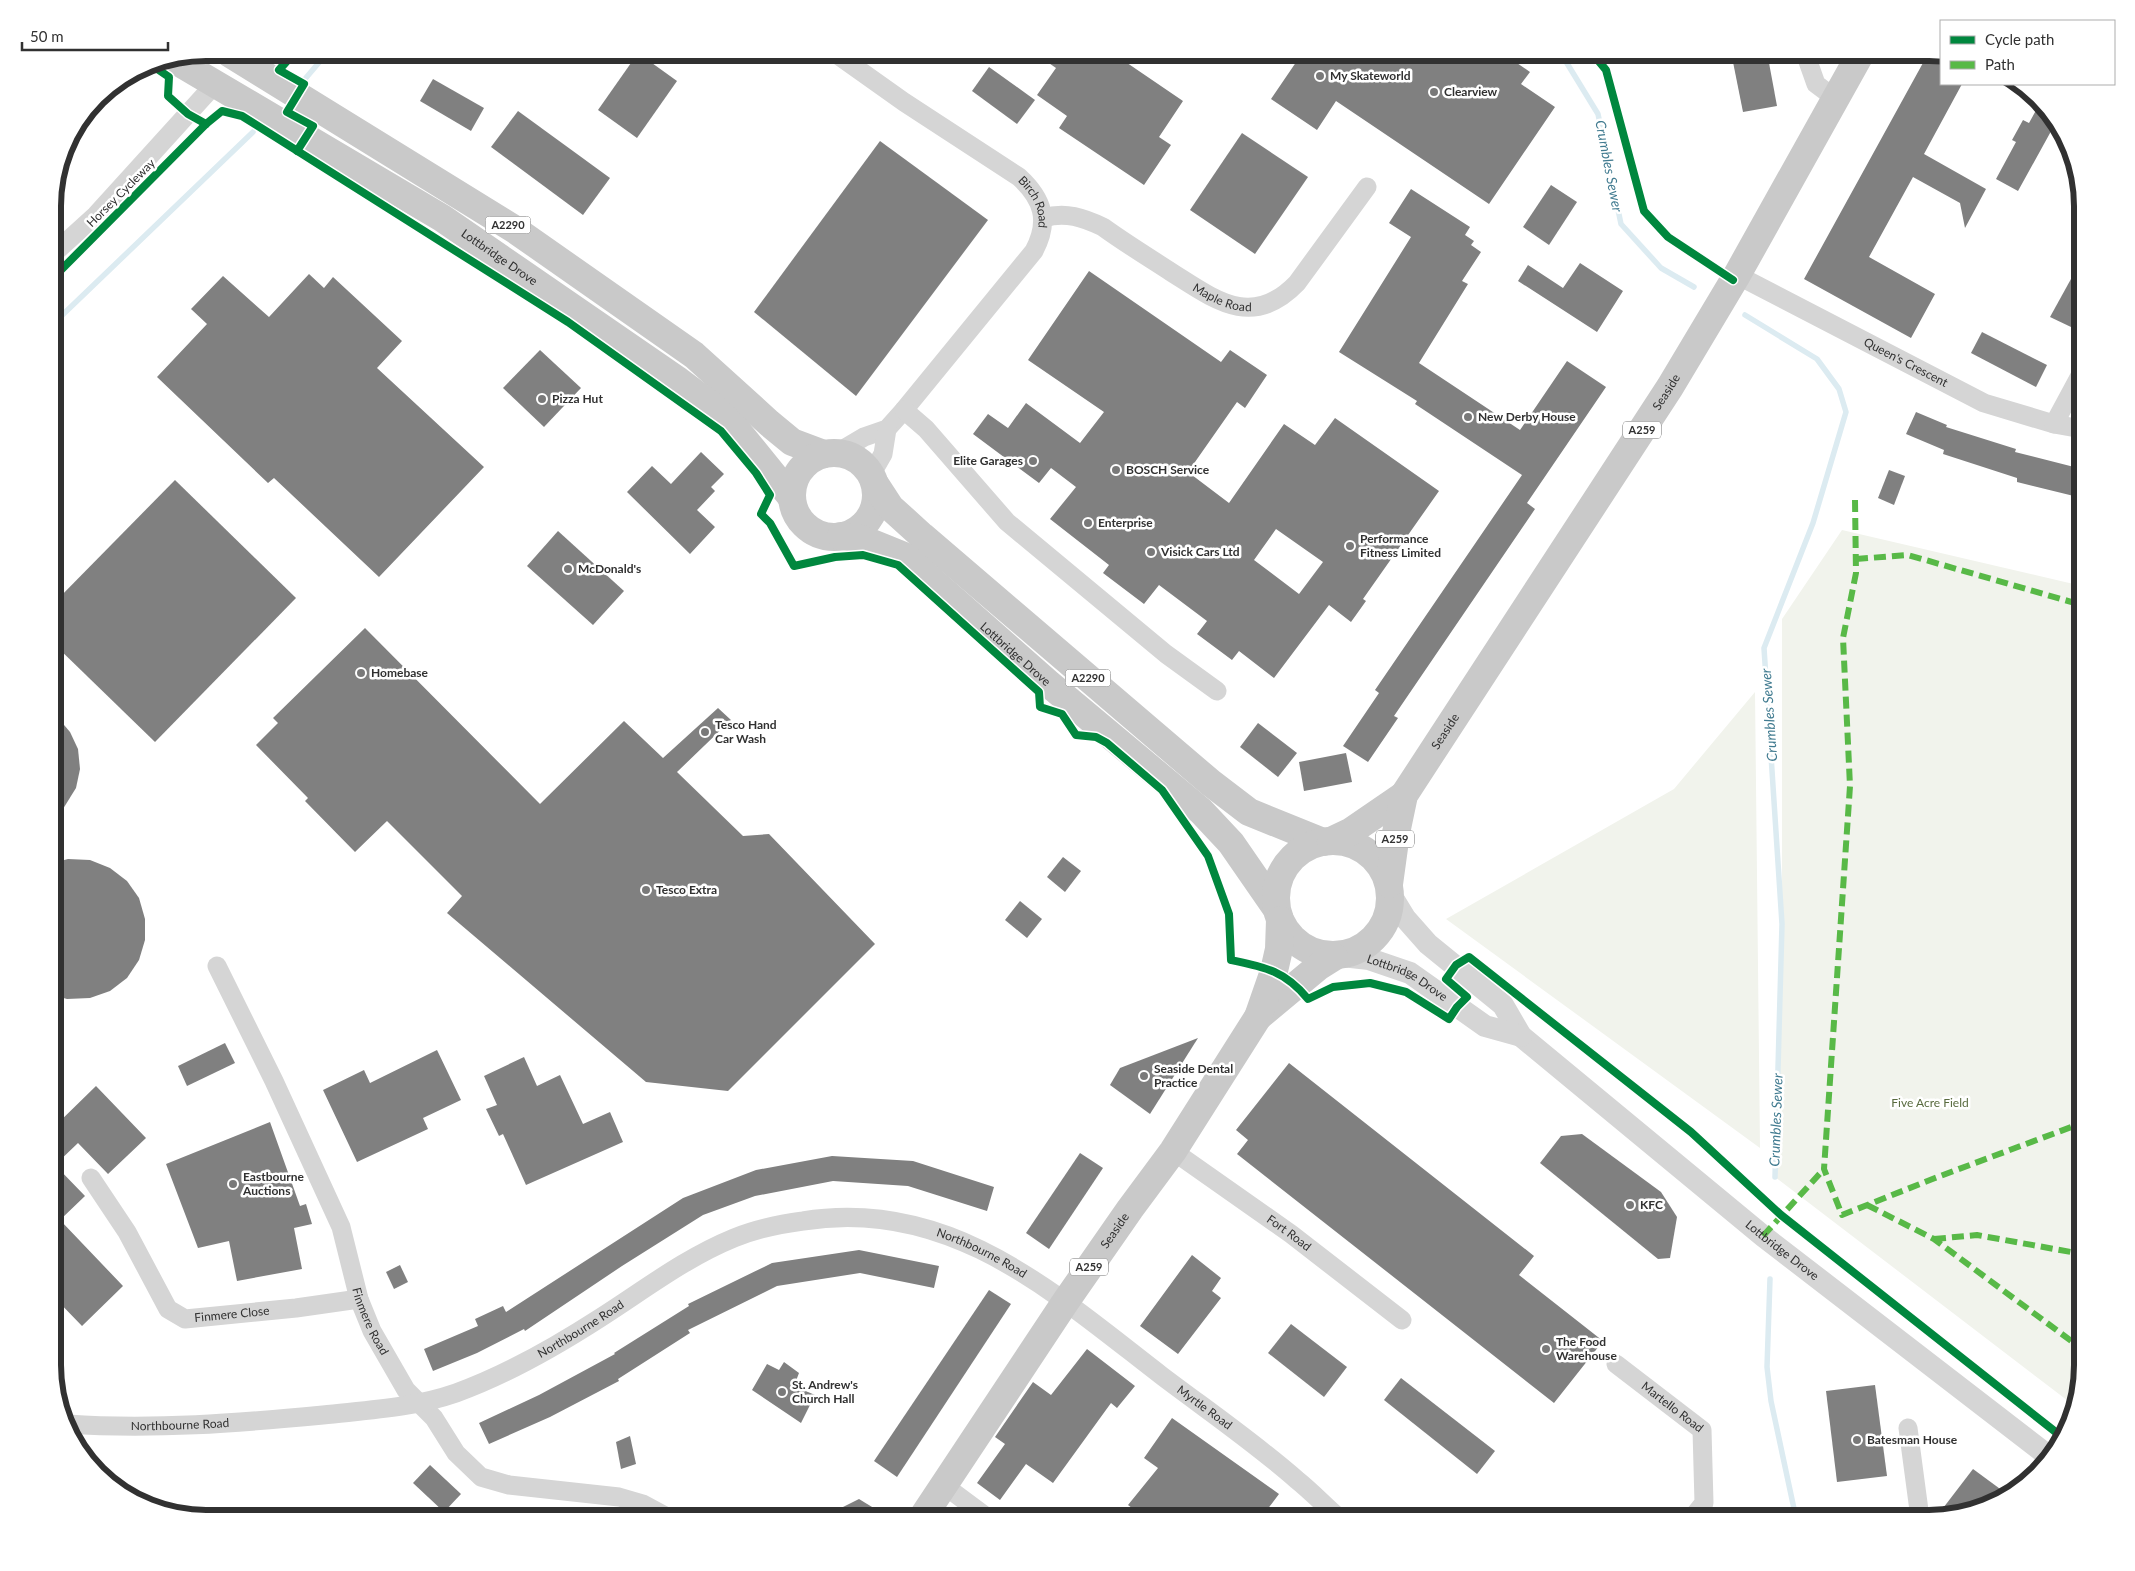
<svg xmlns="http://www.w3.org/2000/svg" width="2135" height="1571" font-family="Lato,sans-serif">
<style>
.green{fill:#f1f3ec}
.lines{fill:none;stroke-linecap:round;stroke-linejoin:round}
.stream{stroke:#dcebf1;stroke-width:5.5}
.building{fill:#808080;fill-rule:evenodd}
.minor{stroke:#d5d5d5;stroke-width:19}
.tertiary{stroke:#d5d5d5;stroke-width:22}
.primary{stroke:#c9c9c9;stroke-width:28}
.quiet{stroke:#58b947;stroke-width:6;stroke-dasharray:12 6;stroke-linecap:butt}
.cycleway-casing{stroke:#fff;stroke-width:11}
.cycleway{stroke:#00873e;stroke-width:8}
.poi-dot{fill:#797979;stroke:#fff;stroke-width:2}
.labels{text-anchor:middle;stroke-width:5;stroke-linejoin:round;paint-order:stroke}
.shield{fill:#fff;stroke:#6f6f6f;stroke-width:1}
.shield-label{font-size:11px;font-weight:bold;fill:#313131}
.poi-label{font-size:12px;font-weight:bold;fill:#313131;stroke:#fff;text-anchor:start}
.street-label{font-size:12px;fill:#313131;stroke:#fff}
.park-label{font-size:12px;fill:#596b3f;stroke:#fff}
.water-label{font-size:14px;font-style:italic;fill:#417b90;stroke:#fff}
.rim{fill:none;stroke:#313131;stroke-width:6}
</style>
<rect width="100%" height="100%" fill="#fff"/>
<g class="green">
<path d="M 1842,530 L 2082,586 L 2082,1365 L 2076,1407 L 1775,1177 L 1782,924 L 1782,619 Z"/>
<path d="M 1755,692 L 1760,1148 L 1446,919 L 1674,789 Z"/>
</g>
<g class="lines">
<g class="stream">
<path d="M 1558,53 L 1565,60 L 1598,114 L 1621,224 L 1661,268 L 1694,287"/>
<path d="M 305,79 L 327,53"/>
<path d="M 1745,315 L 1817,359 L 1839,389 L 1846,412 L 1813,523 L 1764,648 L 1782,924 L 1775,1177"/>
<path d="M 53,324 L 253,132"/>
<path d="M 1770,1279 L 1767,1367 L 1771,1401 L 1796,1518"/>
</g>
</g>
<g class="building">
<path d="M 1033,52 L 1111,52 L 1183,101 L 1159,137 L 1171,145 L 1144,185 L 1059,128 L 1067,116 L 1037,95 L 1056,68 Z"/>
<path d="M 1303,52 L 1501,52 L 1530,72 L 1521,84 L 1555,107 L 1489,204 L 1336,101 L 1317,130 L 1271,99 Z"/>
<path d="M 1731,52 L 1767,52 L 1777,106 L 1743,112 Z"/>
<path d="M 1929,52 L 1941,54 L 1941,84 L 1962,84 L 1924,154 L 1986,189 L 1965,228 L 1960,203 L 1913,177 L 1869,257 L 1935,294 L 1911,338 L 1804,279 Z"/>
<path d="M 638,53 L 677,81 L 637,138 L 598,110 Z"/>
<path d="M 989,67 L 1035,100 L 1017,124 L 972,91 Z"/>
<path d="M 433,79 L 484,108 L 471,131 L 420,101 Z"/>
<path d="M 2039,105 L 2055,124 L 2018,191 L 1996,179 L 2016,142 L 2012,140 L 2023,120 L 2029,123 Z"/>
<path d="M 518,111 L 610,178 L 583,215 L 491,147 Z"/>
<path d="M 1242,133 L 1308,177 L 1255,254 L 1190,210 Z"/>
<path d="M 880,141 L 988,220 L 856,396 L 754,312 Z"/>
<path d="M 1551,185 L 1577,202 L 1549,245 L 1523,227 Z"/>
<path d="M 1411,189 L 1470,227 L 1465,235 L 1474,241 L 1471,245 L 1481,252 L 1462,281 L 1468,284 L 1419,363 L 1520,430 L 1567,361 L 1606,387 L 1527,503 L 1535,509 L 1394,716 L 1398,718 L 1368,762 L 1343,746 L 1379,693 L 1375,690 L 1522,475 L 1415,404 L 1417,401 L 1339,352 L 1411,237 L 1389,223 Z"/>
<path d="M 2082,259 L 2082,304 L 2071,327 L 2050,317 Z"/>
<path d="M 1580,263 L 1623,291 L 1597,332 L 1518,281 L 1528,265 L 1563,288 Z"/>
<path d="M 1089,271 L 1221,362 L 1230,350 L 1267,375 L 1245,408 L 1237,402 L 1188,472 L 1229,503 L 1284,424 L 1315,445 L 1335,418 L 1439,491 L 1363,599 L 1366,601 L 1351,622 L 1329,605 L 1274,678 L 1239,651 L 1232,660 L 1197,634 L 1207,621 L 1159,585 L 1144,604 L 1103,573 L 1109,565 L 1050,519 L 1076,487 L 1051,468 L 1039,483 L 973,434 L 988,414 L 1008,428 L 1026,403 L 1080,443 L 1104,412 L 1028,360 ZM 1276,529 L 1323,562 L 1299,594 L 1254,560 Z"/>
<path d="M 309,274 L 324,288 L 333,277 L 402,341 L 377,368 L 484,467 L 379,577 L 274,478 L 268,483 L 157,377 L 207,324 L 191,309 L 223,276 L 269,317 Z"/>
<path d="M 1982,332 L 2047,365 L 2036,387 L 1971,353 Z"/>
<path d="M 540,350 L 581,388 L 544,427 L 503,388 Z"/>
<path d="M 1916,412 L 1947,425 L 1946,427 L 2016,449 L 2015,452 L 2082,469 L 2082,498 L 2017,482 L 2017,478 L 1943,454 L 1944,450 L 1906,434 Z"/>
<path d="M 701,452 L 724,474 L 711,487 L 715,491 L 697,510 L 715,527 L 690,554 L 627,492 L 652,466 L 671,484 Z"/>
<path d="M 1889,470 L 1905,476 L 1894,505 L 1878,498 Z"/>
<path d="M 175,480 L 296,598 L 155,742 L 53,643 L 53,604 Z"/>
<path d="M 558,531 L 624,591 L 593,625 L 527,566 Z"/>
<path d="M 365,628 L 540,804 L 624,721 L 663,758 L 718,708 L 731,720 L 677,772 L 743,836 L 769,834 L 875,944 L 728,1091 L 646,1082 L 447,913 L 462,896 L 387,821 L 355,852 L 305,801 L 308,798 L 256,745 L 278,723 L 273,718 Z"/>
<path d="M 53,712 L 70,732 L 78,749 L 80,769 L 76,788 L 53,825 Z"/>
<path d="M 1258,723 L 1297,753 L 1278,777 L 1240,747 Z"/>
<path d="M 1346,753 L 1352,782 L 1304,791 L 1299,762 Z"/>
<path d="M 1063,857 L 1081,871 L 1065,892 L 1047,877 Z"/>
<path d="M 68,859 L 90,860 L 110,868 L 127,881 L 139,898 L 145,919 L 145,940 L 139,960 L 127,978 L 110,991 L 90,998 L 67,999 L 53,995 L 53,863 Z"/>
<path d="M 1020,901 L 1042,919 L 1027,938 L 1005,920 Z"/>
<path d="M 1198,1038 L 1150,1114 L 1110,1085 L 1120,1068 Z"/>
<path d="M 225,1043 L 235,1063 L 187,1086 L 178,1066 Z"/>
<path d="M 437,1050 L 461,1100 L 423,1118 L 428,1129 L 357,1162 L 323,1090 L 364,1070 L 370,1083 Z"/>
<path d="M 524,1057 L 537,1086 L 560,1075 L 583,1124 L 610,1112 L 623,1142 L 526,1185 L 503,1134 L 499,1136 L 486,1109 L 497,1105 L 484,1076 Z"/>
<path d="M 1289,1063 L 1534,1256 L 1519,1275 L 1603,1341 L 1554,1403 L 1237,1154 L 1248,1140 L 1236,1130 Z"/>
<path d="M 96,1086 L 146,1138 L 108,1174 L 78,1143 L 55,1165 L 85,1196 L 60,1220 L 123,1286 L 82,1326 L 53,1296 L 53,1128 Z"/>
<path d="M 270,1122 L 300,1206 L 306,1204 L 312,1224 L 294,1228 L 302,1269 L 237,1281 L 229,1241 L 198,1248 L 166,1164 Z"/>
<path d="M 1582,1134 L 1661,1192 L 1677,1217 L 1670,1258 L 1658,1259 L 1540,1163 L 1561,1136 Z"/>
<path d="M 1080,1153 L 1103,1168 L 1049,1249 L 1026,1233 Z"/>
<path d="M 832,1156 L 913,1161 L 994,1187 L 987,1211 L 908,1186 L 833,1181 L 755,1196 L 703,1215 L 622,1266 L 525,1331 L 524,1329 L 477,1353 L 433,1371 L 424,1349 L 478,1326 L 475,1319 L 503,1306 L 506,1312 L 683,1198 L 756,1170 Z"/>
<path d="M 859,1250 L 939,1266 L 934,1288 L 860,1273 L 777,1286 L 688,1330 L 690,1333 L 618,1379 L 619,1381 L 550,1417 L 489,1444 L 479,1423 L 539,1395 L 615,1354 L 614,1353 L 689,1306 L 688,1304 L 772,1263 Z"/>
<path d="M 1192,1255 L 1221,1278 L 1212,1291 L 1221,1298 L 1178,1354 L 1140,1326 Z"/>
<path d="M 400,1265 L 408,1282 L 394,1289 L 386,1272 Z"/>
<path d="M 989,1290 L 1011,1304 L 897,1477 L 874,1461 Z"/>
<path d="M 1291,1324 L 1347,1367 L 1324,1397 L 1268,1353 Z"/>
<path d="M 1087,1349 L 1135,1386 L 1117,1408 L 1111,1403 L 1053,1483 L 1026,1464 L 1000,1500 L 977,1483 L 1005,1444 L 995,1437 L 1033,1382 L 1051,1395 Z"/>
<path d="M 784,1362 L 799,1373 L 794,1386 L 815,1395 L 801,1423 L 752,1390 L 767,1364 L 779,1370 Z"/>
<path d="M 1401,1378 L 1495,1451 L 1477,1474 L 1384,1400 Z"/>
<path d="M 1875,1385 L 1887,1476 L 1837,1482 L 1826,1391 Z"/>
<path d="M 1172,1418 L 1279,1494 L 1261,1518 L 1145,1518 L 1128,1505 L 1158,1468 L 1144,1458 Z"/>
<path d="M 630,1436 L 636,1464 L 621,1469 L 616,1442 Z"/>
<path d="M 430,1465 L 461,1494 L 444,1512 L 413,1483 Z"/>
<path d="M 1973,1469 L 2007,1494 L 1997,1503 L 1937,1516 Z"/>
<path d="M 859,1499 L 890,1518 L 821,1518 Z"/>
</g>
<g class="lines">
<g class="minor">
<path id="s1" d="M 835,53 L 904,102 L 1019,177 C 1043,199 1050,221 1034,251 L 904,410 L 887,429 L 864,437 L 837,453"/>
<path d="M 1805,53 L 1816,84 L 1836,99"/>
<path id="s2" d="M 1044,218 C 1065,211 1084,218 1103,227 C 1125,243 1148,257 1171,272 C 1214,299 1252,330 1297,283 L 1367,187"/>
<path d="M 53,254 L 96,215 L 214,85"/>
<path id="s3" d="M 1737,275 L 1984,403 L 2054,424 L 2082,429"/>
<path d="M 904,410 L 926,429 L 1007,522 L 1166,654 L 1217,691"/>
<path d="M 2054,424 L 2082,372"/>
<path d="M 871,475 L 883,454 L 887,429"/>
<path id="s4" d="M 217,966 L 274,1081 L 341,1227 L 359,1299 L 372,1331 L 406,1390 L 434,1418 L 456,1453 L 481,1477 L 509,1485 L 619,1497 L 643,1504 L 669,1518"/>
<path id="s5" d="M 1173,1151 L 1291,1234 L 1402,1320"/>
<path id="s6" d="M 91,1178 L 127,1232 L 168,1309 L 185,1319 L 296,1308 L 359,1299"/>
<path id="s7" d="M 1616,1364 L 1702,1430 L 1704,1503 L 1692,1518"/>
<path id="s8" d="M 68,1424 C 152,1430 239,1423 323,1415 C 368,1410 413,1408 456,1393 C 506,1375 555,1347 600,1318 C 644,1290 685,1258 734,1238 C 756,1229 780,1224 803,1221 C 950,1197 1054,1293 1162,1376 C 1207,1410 1255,1443 1297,1480 C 1312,1492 1325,1506 1339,1518"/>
<path d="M 1908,1428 L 1920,1518"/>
<path d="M 945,1486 L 988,1518"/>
</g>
<g class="tertiary">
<path id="s9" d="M 1391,895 L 1405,918 L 1428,944 L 1503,1005 L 1521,1036 L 1763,1236 L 2051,1458"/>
<path id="s10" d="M 1342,956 L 1369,959 L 1410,973 L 1485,1026 L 1521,1036"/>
</g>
<g class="primary">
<path d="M 229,53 L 514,229 L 694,355 L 769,423 L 792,442 L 824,454"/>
<path id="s11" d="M 173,59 L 442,218 L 676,379 L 712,406 L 736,429 L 792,498"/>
<circle cx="834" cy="495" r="42"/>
<path d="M 875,484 L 890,507 L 922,536 L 1211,783 L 1249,812 L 1323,842"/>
<path id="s12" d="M 841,536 L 862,539 L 904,556 L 1049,684 L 1201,811 L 1231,843 L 1276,908"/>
<circle cx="1333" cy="898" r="57"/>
<path d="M 1331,841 L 1350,832 L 1404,795"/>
<path id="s13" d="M 1389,884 L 1396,833 L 1404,795 L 1670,387 L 1737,275 L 1861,53"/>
<path d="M 1258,1017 L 1318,967 L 1334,957"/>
<path id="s14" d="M 922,1518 L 1066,1301 L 1130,1209 L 1173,1151 L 1258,1017 L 1274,971 L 1279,949 L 1280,920"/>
</g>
<g class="quiet">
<path d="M 1855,500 L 1856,573 L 1843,638 L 1850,786 L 1824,1169 L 1842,1215 L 1935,1178 L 2082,1123"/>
<path d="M 1856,559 L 1908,555 L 2082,605"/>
<path d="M 1867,1205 L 1934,1239 L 2082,1349"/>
<path d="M 1763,1236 L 1824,1169"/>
<path d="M 1934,1239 L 1977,1235 L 2082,1254"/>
</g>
<g class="cycleway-casing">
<g id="cycleway">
<path d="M 294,53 L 279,70 L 304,84 L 287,112 L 313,126 L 297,151"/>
<path d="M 1592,53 L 1606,70 L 1644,211 L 1668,237 L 1733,280"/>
<path d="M 150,64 L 169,77 L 168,96 L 188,114 L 206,124"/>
<path d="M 53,278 L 206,124 L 222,111 L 242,116 L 568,322 L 721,431 L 756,473 L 770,495 L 761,514 L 770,523 L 794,566 L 835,557 L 863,555 L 898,565 L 1039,692 L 1040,707 L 1062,714 L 1076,735 L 1096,737 L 1107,743 L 1162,790 L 1208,856 L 1229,914 L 1231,960 C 1265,967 1285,971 1308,999 L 1333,987 L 1370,983 L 1406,992 L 1449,1019 L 1457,1007 L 1467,997 L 1446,979 L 1456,965 L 1469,957 L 1691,1132 L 1781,1215 L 2062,1437"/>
</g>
</g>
<use href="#cycleway" class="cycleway"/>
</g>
<g class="poi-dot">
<circle cx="1320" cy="76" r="5"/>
<circle cx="1434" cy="92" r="5"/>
<circle cx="542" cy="399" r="5"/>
<circle cx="1468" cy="417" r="5"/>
<circle cx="1033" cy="461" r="5"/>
<circle cx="1116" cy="470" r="5"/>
<circle cx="1088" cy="523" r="5"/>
<circle cx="1350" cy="546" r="5"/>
<circle cx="1151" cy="552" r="5"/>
<circle cx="568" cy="569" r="5"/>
<circle cx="361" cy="673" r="5"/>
<circle cx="705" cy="732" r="5"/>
<circle cx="646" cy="890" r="5"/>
<circle cx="1144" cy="1076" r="5"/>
<circle cx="233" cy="1184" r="5"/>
<circle cx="1630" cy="1205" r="5"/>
<circle cx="1546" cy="1349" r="5"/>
<circle cx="782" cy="1392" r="5"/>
<circle cx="1857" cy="1440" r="5"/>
</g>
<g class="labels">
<g class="shield">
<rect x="485.5" y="216.5" width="45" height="17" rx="4"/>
<rect x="1623" y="421.5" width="38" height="17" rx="4"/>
<rect x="1065.5" y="669.5" width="45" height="17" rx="4"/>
<rect x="1376" y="830.5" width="38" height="17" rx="4"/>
<rect x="1070" y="1258.5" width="38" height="17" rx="4"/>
</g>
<g class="shield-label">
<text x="508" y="229">A2290</text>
<text x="1642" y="434">A259</text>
<text x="1088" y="682">A2290</text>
<text x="1395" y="843">A259</text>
<text x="1089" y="1271">A259</text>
</g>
<g class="poi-label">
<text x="1330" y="80">My Skateworld</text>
<text x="1444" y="96">Clearview</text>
<text x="552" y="403">Pizza Hut</text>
<text x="1478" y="421">New Derby House</text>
<text x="1023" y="465" text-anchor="end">Elite Garages</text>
<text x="1126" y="474">BOSCH Service</text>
<text x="1098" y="527">Enterprise</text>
<text x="1360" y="543">Performance<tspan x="1360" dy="14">Fitness Limited</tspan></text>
<text x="1161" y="556">Visick Cars Ltd</text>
<text x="578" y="573">McDonald's</text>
<text x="371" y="677">Homebase</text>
<text x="715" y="729">Tesco Hand<tspan x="715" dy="14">Car Wash</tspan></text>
<text x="656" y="894">Tesco Extra</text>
<text x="1154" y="1073">Seaside Dental<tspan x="1154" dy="14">Practice</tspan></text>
<text x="243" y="1181">Eastbourne<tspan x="243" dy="14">Auctions</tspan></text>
<text x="1640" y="1209">KFC</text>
<text x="1556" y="1346">The Food<tspan x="1556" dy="14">Warehouse</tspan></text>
<text x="792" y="1389">St. Andrew's<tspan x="792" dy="14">Church Hall</tspan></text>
<text x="1867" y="1444">Batesman House</text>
</g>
<g class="street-label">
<text transform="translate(121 193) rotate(-45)" y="4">Horsey Cycleway</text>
<text dy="4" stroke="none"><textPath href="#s1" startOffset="252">Birch Road</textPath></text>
<text dy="4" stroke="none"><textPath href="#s11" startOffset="382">Lottbridge Drove</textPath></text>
<text dy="4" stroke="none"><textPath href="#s2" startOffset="201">Maple Road</textPath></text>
<text dy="4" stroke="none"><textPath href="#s3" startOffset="190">Queen's Crescent</textPath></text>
<text dy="4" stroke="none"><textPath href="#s13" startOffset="571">Seaside</textPath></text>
<text dy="4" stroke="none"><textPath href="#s12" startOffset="215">Lottbridge Drove</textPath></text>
<text dy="4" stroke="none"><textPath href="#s13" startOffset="166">Seaside</textPath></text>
<text dy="4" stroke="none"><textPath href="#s10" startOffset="70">Lottbridge Drove</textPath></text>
<text dy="4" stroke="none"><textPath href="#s14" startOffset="346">Seaside</textPath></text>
<text dy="4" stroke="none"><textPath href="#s5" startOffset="142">Fort Road</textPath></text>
<text dy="4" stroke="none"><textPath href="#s9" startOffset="532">Lottbridge Drove</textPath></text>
<text dy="4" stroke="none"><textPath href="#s8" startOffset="966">Northbourne Road</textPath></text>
<text dy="4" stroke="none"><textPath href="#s6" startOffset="219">Finmere Close</textPath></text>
<text dy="4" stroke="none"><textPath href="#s4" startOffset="388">Finmere Road</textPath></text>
<text dy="4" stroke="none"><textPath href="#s8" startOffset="531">Northbourne Road</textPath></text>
<text dy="4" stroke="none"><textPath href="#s8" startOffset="1238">Myrtle Road</textPath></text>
<text dy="4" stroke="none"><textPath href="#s7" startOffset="71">Martello Road</textPath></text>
<text dy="4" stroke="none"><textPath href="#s8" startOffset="112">Northbourne Road</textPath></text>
</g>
<g class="park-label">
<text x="1930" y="1107">Five Acre Field</text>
</g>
<g class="water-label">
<text transform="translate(1609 166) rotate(79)" y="5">Crumbles Sewer</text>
<text transform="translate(1769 715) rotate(-94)" y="5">Crumbles Sewer</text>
<text transform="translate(1776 1120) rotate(-88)" y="5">Crumbles Sewer</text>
</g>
</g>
<path d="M0 0H2135V1571H0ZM206 61H1929A145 145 0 0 1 2074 206V1365A145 145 0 0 1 1929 1510H206A145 145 0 0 1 61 1365V206A145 145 0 0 1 206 61Z" fill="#fff" fill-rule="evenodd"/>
<path class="rim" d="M206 61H1929A145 145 0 0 1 2074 206V1365A145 145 0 0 1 1929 1510H206A145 145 0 0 1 61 1365V206A145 145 0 0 1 206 61Z"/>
<rect x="1940" y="20" width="175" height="65" fill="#ffffff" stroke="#adadad"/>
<rect x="1950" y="36" width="25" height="8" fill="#00873e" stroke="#adadad"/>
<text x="1985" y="45" font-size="15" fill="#313131">Cycle path</text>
<rect x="1950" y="61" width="25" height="8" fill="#58b947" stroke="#adadad"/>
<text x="1985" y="70" font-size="15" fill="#313131">Path</text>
<path d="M22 42v8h146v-8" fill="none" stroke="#313131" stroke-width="2.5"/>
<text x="30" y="42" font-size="15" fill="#313131" stroke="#ffffff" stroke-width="4" paint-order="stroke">50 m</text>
</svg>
